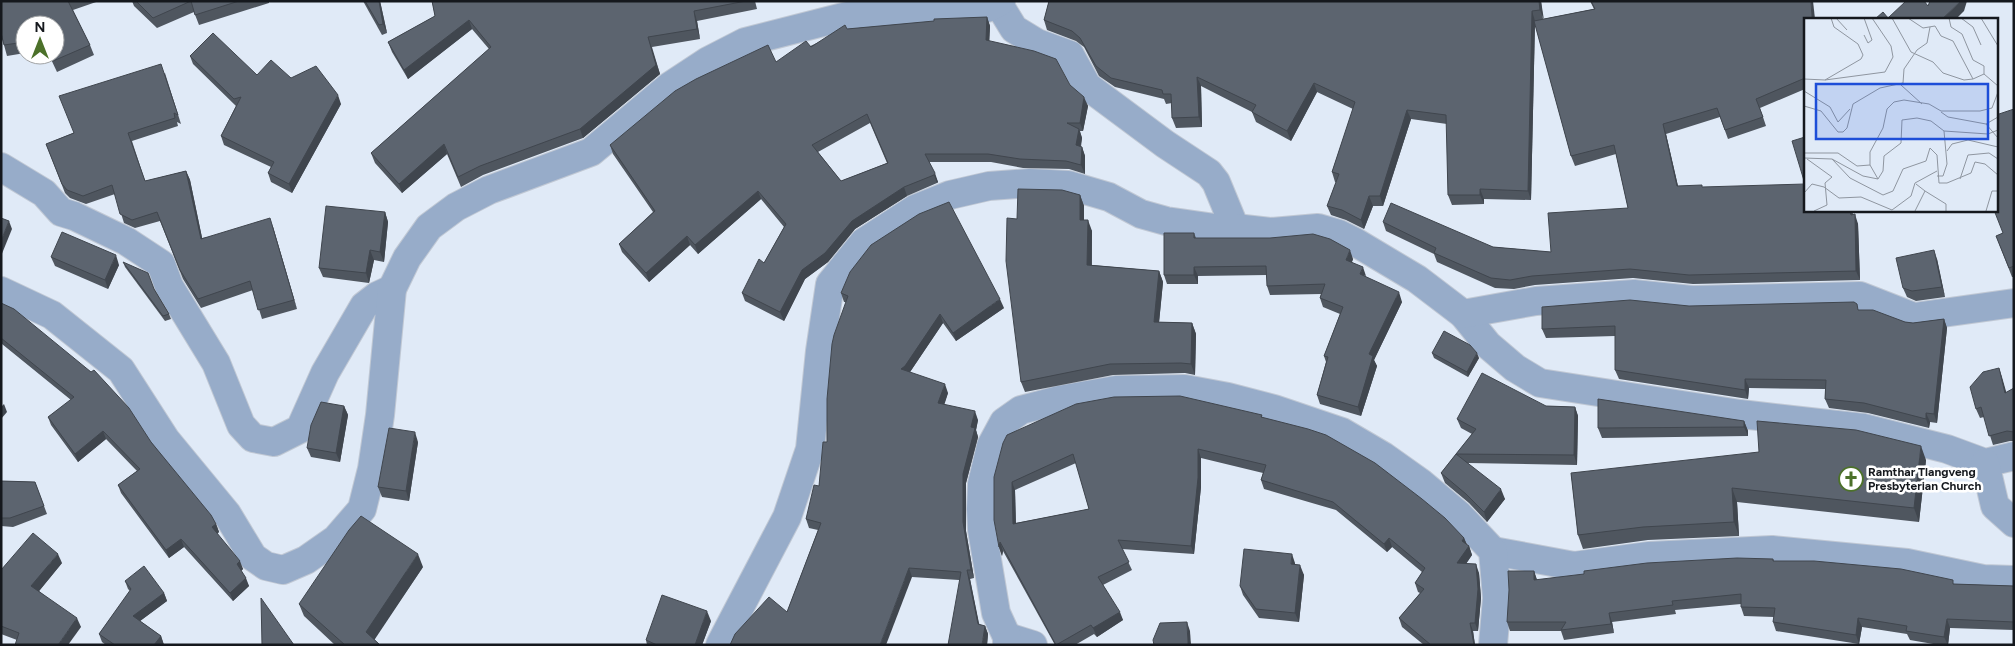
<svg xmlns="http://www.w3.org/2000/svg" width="2015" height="646" font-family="Figtree,sans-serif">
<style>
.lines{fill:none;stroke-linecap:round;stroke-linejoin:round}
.minor-casing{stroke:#c0c8d4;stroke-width:30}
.minor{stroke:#97acc9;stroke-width:28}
.wall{fill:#4f565f;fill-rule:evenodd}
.shaded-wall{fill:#40464e}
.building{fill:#5c646f;stroke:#40464e;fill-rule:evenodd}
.labels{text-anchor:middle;stroke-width:5;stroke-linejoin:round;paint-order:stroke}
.poi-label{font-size:12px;font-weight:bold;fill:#15181d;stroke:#fff;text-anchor:start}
.inset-road{fill:none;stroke:#8f96a0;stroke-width:1}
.view{fill:#1d4ed8;fill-opacity:0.15;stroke:#1d4ed8;stroke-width:2.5}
.inset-edge{fill:none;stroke:#15181d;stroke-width:2.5}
</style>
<rect width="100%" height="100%" fill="#e0eaf7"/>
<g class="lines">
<g class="minor-casing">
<g id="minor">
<path d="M 998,3 L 1014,29 L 1037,43 L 1070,55 L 1087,86 L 1165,144 L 1209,173 L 1216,182 L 1235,228"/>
<path d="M 1,167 L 44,193 L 61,212 L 74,216 L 126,241 L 161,264 L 169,286 L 216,363 L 241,425 L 253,438 L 274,442 L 300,429 L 325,373 L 364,306 L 377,296 L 392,289"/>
<path d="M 1,291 L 52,315 L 121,370 L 166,440 L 227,514 L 253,557 L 266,566 L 283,570 L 306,560 L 336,539 L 362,509 L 372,469 L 380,415 L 392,289 L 407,258 L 429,227 L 456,207 L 489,190 L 591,152 L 670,86 L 708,61 L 745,42 L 847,16 L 975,10 L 987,8 L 1001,1"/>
<path d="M 1463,314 L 1488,345 L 1515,368 L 1540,383 L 1740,414 L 1864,428 L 1947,449 L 1985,463 L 2014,456"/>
<path d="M 1985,463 L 1995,506 L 2014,523"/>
<path d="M 1493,551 L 1574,566 L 1649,556 L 1772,550 L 1907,563 L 1983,579 L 2014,580"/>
<path d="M 1007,637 L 1033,645"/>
<path d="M 720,645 L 787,517 L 810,449 L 820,351 L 830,284 L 864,242 L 915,209 L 950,195 L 989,186 L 1030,183 L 1068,185 L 1109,197 L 1141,214 L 1166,221 L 1215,228 L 1235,228 L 1272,232 L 1318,228 L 1339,234 L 1355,242 L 1417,279 L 1463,314 L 1536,301 L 1634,294 L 1692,300 L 1860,296 L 1914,317 L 2014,303"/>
<path d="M 1007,645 L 1007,637 L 996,613 L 982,530 L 981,509 L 982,484 L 991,446 L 1004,422 L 1021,410 L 1059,400 L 1116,390 L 1185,389 L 1228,397 L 1274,409 L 1342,432 L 1383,456 L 1421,483 L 1459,515 L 1493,551 L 1497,598 L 1493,645"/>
</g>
</g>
<use href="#minor" class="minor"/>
</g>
<g class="wall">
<path d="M 1,1 L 99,1 L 73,10 L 90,45 L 94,55 L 57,72 L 49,55 L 55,55 L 55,25 L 25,25 L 25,53 L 7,56 L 4,45 Z"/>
<path d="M 132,1 L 269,1 L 269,3 L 199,25 L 194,12 L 157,28 L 134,6 Z"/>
<path d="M 363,1 L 380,1 L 387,33 L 382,35 Z"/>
<path d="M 432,1 L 755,1 L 757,9 L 697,21 L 700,39 L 652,47 L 660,74 L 583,138 L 483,175 L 461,187 L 447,154 L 402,193 L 375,163 L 371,153 L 489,49 L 472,29 L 408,79 L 392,52 L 388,42 L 435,16 Z"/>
<path d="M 1049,1 L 1541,1 L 1543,19 L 1594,9 L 1590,1 L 1813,1 L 1805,19 L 1805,89 L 1760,108 L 1766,126 L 1728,139 L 1720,117 L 1666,134 L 1678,186 L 1703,187 L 1852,210 L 1853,214 L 1858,224 L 1860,280 L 1693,284 L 1633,278 L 1535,285 L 1514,289 L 1495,288 L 1437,262 L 1434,254 L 1386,231 L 1383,222 L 1493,247 L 1551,252 L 1628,208 L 1616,154 L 1575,166 L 1571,156 L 1535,24 L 1531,200 L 1484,199 L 1484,204 L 1452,205 L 1448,195 L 1447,124 L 1411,119 L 1383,206 L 1373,206 L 1364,229 L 1346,220 L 1331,215 L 1327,206 L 1336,182 L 1335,182 L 1332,172 L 1353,109 L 1317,92 L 1291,141 L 1256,122 L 1252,112 L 1201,86 L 1202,127 L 1176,128 L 1172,118 L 1172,103 L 1166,104 L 1164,99 L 1115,87 L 1099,76 L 1084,47 L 1076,41 L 1047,30 L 1044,20 Z"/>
<path d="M 987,17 L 990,26 L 989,41 L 1070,85 L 1088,106 L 1083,131 L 1080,131 L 1082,138 L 1081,147 L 1082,147 L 1085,156 L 1085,174 L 1069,169 L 1023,168 L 991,162 L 929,162 L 938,182 L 937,183 L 907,196 L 855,229 L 828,262 L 805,279 L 784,321 L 745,301 L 742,293 L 764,263 L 784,227 L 761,199 L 698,254 L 690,245 L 649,282 L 622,252 L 619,244 L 653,212 L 613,154 L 610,145 L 776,62 L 847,29 ZM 870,123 L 887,163 L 841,181 L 818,152 Z"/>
<path d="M 190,56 L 257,75 L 291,78 L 341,104 L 292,193 L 271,182 L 268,173 L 271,167 L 224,145 L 221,136 L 236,106 L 193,64 Z"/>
<path d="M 165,73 L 181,124 L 177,122 L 178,126 L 132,141 L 145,181 L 186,171 L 190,180 L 202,238 L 273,227 L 297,309 L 262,319 L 253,290 L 201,308 L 183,279 L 160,221 L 135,228 L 124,223 L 115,194 L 86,204 L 70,198 L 65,193 L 46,144 L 73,133 Z"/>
<path d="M 2014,109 L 2014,277 L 2012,277 L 1996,236 L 2003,233 Z"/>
<path d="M 1080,195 L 1084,206 L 1084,220 L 1092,231 L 1092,265 L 1159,271 L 1163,282 L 1159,322 L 1192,323 L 1196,334 L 1195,375 L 1185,373 L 1113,375 L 1025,392 L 1021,382 L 1017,219 Z"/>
<path d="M 385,212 L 388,222 L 384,262 L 374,260 L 369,283 L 323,277 L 319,268 Z"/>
<path d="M 1194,233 L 1196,238 L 1353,259 L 1352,262 L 1366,277 L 1402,302 L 1374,360 L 1377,366 L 1361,416 L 1320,404 L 1317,395 L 1326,362 L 1324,356 L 1340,314 L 1323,307 L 1320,298 L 1321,294 L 1270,295 L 1267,286 L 1267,275 L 1198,276 L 1198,284 L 1167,284 L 1164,275 Z"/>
<path d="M 51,257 L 119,265 L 108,289 L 55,266 Z"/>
<path d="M 1937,259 L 1945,297 L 1916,301 L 1907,297 L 1903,288 Z"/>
<path d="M 123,262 L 154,289 L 169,314 L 171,319 L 165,321 L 125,267 Z"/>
<path d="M 841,293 L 1004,308 L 956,341 L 943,323 L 910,372 L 948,393 L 944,404 L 978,420 L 976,430 L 978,437 L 966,483 L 966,531 L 974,578 L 970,579 L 979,625 L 985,626 L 988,634 L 987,645 L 959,580 L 912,577 L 787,612 L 818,530 L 809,528 L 806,519 L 819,486 L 827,442 L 846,302 L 844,302 Z"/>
<path d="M 1,303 L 151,442 L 216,524 L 219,532 L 217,534 L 243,569 L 241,571 L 249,586 L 233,601 L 184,547 L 169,558 L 121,493 L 118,485 L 137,471 L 106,439 L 78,462 L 51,425 L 48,417 L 71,400 L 2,344 L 1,345 Z"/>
<path d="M 1689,306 L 1860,310 L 1905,322 L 1913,323 L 1944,319 L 1947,328 L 1937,423 L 1930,422 L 1929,428 L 1868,413 L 1829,408 L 1825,399 L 1825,389 L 1749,388 L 1748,399 L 1619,379 L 1615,370 L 1615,336 L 1546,338 L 1542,329 Z"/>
<path d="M 1432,353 L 1479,358 L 1468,377 L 1434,358 Z"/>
<path d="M 1999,368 L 2006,393 L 2014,388 L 2014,441 L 2010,441 L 1993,445 L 1984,417 L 1980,418 L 1976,409 Z"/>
<path d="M 344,406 L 348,415 L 340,462 L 311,457 L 307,448 Z"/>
<path d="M 1546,406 L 1575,407 L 1578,416 L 1577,465 L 1468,463 L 1505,499 L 1487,522 L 1469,503 L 1445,483 L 1441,473 L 1472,434 L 1461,428 L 1457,419 Z"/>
<path d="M 1262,415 L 1262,417 L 1464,538 L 1467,545 L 1469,546 L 1472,555 L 1466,564 L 1479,573 L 1481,598 L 1478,631 L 1473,631 L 1475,645 L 1424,645 L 1402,627 L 1399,618 L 1420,593 L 1418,592 L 1415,583 L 1422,572 L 1392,547 L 1387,552 L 1336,510 L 1264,489 L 1261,480 L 1263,473 L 1201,458 L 1201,487 L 1194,554 L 1122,549 L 1132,570 L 1103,585 L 1123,620 L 1097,637 L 1094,634 L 1075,645 L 1055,645 L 1003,551 L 1002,556 L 999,547 L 1003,443 ZM 1076,463 L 1089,509 L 1016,523 L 1015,490 Z"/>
<path d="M 1744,421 L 1748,431 L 1748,436 L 1602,438 L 1598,428 Z"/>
<path d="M 418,442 L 409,501 L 382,497 L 378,487 Z"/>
<path d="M 1926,460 L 1919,522 L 1737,502 L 1739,536 L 1648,540 L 1583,549 L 1578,535 L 1571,473 Z"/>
<path d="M 1,481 L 35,482 L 47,514 L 13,527 L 1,526 Z"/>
<path d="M 1773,559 L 1774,561 L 1955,584 L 2014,586 L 2014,630 L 1950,628 L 1948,645 L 1939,645 L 1910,640 L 1907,634 L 1862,627 L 1859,644 L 1776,631 L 1773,622 L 1774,617 L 1744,616 L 1741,607 L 1741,604 L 1675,610 L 1676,614 L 1612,622 L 1614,633 L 1564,640 L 1561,631 L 1510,631 L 1507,622 L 1534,571 L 1537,580 Z"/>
<path d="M 62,563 L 39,591 L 81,627 L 17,640 L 1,634 L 1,570 Z"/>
<path d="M 1295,563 L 1295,565 L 1304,575 L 1299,622 L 1259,618 L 1243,595 L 1240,586 Z"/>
<path d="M 423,567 L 374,639 L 380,645 L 335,645 L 304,616 L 299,604 Z"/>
<path d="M 125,581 L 164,593 L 167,601 L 140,621 L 161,636 L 164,645 L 106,645 L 102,642 L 99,634 L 130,591 L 128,589 Z"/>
<path d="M 711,621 L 702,645 L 647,645 L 646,640 Z"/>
</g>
<g class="shaded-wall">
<path d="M 379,1 L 380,1 L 387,33 L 383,24 Z"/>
<path d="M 1539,1 L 1541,1 L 1544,20 L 1540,10 Z"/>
<path d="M 1811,1 L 1813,1 L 1815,19 L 1812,19 Z"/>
<path d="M 1961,1 L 1967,1 L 1964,11 L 1956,19 L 1942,19 Z"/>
<path d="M 694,11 L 697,21 L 700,39 L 697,29 Z"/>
<path d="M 1532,11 L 1535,21 L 1531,200 L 1528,191 Z"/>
<path d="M 987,17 L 990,26 L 989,49 L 986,40 Z"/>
<path d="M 469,20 L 472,29 L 408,79 L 404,70 Z"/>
<path d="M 648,37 L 660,74 L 583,138 L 580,129 Z"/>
<path d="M 1197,77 L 1201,86 L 1202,127 L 1199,117 Z"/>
<path d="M 1314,83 L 1317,92 L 1291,141 L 1287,131 Z"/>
<path d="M 338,95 L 341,104 L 292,193 L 289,184 Z"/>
<path d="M 1084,97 L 1088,106 L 1083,131 L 1080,123 Z"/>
<path d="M 1407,110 L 1411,119 L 1383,206 L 1380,196 Z"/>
<path d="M 1663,124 L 1666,134 L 1680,195 L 1677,186 Z"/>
<path d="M 1079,129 L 1082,138 L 1079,154 L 1076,145 Z"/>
<path d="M 444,144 L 447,154 L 402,193 L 399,184 Z"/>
<path d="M 1082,147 L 1085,156 L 1085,174 L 1081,165 Z"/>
<path d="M 186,171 L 190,180 L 204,247 L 201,239 Z"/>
<path d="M 935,173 L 938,182 L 937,183 L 934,175 Z"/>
<path d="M 904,187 L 907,196 L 855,229 L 828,262 L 805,279 L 784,321 L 780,312 L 802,270 L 852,221 Z"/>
<path d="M 1480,189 L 1484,199 L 1484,204 L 1480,195 Z"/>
<path d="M 758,191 L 761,199 L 698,254 L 695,245 Z"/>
<path d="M 1080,195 L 1084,206 L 1084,231 L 1080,220 Z"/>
<path d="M 1369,196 L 1373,206 L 1364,229 L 1361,220 Z"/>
<path d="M 385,212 L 388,222 L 384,262 L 380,252 Z"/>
<path d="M 1855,214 L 1858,224 L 1860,280 L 1856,271 Z"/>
<path d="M 270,218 L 273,227 L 297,309 L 294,300 Z"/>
<path d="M 1088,220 L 1092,231 L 1091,276 L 1087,265 Z"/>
<path d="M 9,221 L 12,229 L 1,256 L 1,241 Z"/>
<path d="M 687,236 L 690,245 L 649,282 L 646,273 Z"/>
<path d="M 370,250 L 374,260 L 369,283 L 366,273 Z"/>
<path d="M 1350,250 L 1353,259 L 1349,269 L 1346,260 Z"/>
<path d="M 1934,250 L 1937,259 L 1945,297 L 1942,287 Z"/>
<path d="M 116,255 L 119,265 L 108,289 L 105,280 Z"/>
<path d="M 1194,267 L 1198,276 L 1198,284 L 1194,275 Z"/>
<path d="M 1363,267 L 1366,276 L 1360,274 Z"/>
<path d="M 1159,271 L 1163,282 L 1158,333 L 1154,322 Z"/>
<path d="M 1399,292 L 1402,302 L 1374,360 L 1377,366 L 1361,416 L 1358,407 L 1369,354 Z"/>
<path d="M 1000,299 L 1004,308 L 956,341 L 953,333 Z"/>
<path d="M 940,314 L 943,323 L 908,375 L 901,369 Z"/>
<path d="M 1944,319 L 1947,328 L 1937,423 L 1934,414 Z"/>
<path d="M 1192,323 L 1196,334 L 1195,375 L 1191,364 Z"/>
<path d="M 1477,353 L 1479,358 L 1468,377 L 1467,372 Z"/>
<path d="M 1999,368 L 2002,377 L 2009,402 L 2005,393 Z"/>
<path d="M 1745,379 L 1749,388 L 1748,399 L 1745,390 Z"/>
<path d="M 945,384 L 948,393 L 942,412 L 938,403 Z"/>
<path d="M 4,404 L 7,412 L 1,419 L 1,407 Z"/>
<path d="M 344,406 L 348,415 L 340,462 L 336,453 Z"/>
<path d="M 1575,407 L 1578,416 L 1577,465 L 1574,455 Z"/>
<path d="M 975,411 L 978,420 L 976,430 L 978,437 L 966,483 L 966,531 L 974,578 L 971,570 L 963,522 L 963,474 L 971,427 Z"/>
<path d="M 1926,413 L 1930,422 L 1929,428 L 1926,419 Z"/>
<path d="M 1744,421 L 1748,431 L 1748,436 L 1744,427 Z"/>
<path d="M 103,431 L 106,439 L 78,462 L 75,454 Z"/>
<path d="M 415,432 L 418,442 L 409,501 L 406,491 Z"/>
<path d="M 1921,446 L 1926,460 L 1919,522 L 1914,508 Z"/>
<path d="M 1198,449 L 1201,458 L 1201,487 L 1194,554 L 1191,546 Z"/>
<path d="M 1012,482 L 1015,490 L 1016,533 L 1013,524 Z"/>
<path d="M 1732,488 L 1737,502 L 1739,536 L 1734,522 Z"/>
<path d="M 1501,489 L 1505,499 L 1487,522 L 1484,512 Z"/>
<path d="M 216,524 L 219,532 L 215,535 L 212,527 Z"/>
<path d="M 1389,538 L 1392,547 L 1387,552 L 1384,544 Z"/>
<path d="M 1464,538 L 1468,547 L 1462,541 Z"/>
<path d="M 181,539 L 184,547 L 169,558 L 166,550 Z"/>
<path d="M 1000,542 L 1003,551 L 1002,556 L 999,547 Z"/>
<path d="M 1469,546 L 1472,555 L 1460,572 L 1457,563 Z"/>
<path d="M 58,554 L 62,563 L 35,596 L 31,586 Z"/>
<path d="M 418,554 L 423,567 L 371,645 L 366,632 Z"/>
<path d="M 1292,554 L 1295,563 L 1294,574 L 1291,564 Z"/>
<path d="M 240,561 L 243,569 L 240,572 L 237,564 Z"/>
<path d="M 1476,564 L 1479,573 L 1481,598 L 1478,631 L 1475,623 Z"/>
<path d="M 1300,565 L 1304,575 L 1299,622 L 1295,613 Z"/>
<path d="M 909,568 L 912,577 L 886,645 L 880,645 Z"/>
<path d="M 967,570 L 970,579 L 981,633 L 978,624 Z"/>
<path d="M 1534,571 L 1537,580 L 1534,580 Z"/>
<path d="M 246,578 L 249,586 L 233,601 L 230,593 Z"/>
<path d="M 164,593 L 167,601 L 136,624 L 133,616 Z"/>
<path d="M 707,611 L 711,621 L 702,645 L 695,645 Z"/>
<path d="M 1120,612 L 1123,620 L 1097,637 L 1093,628 Z"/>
<path d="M 1609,613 L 1612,622 L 1614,633 L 1611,624 Z"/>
<path d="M 77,618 L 81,627 L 68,645 L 58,645 Z"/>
<path d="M 1858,618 L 1862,627 L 1859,644 L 1856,635 Z"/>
<path d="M 1947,619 L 1950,628 L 1948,645 L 1944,637 Z"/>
<path d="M 1187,622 L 1190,631 L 1191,645 L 1188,645 Z"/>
<path d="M 1470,623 L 1473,631 L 1475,645 L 1474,645 Z"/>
<path d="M 985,626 L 988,634 L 987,645 L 982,645 Z"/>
<path d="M 161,636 L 164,645 L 154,645 Z"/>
</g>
<g class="building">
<path d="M 1,1 L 68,1 L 90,45 L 53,61 L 50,55 L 55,55 L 55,25 L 25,25 L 25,42 L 4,45 L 1,33 Z"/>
<path d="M 136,1 L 239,1 L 195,15 L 191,1 L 153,18 Z"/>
<path d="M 365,1 L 379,1 L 383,24 L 379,25 Z"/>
<path d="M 432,1 L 746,1 L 694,11 L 697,29 L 648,37 L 656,65 L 580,129 L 480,166 L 458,177 L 444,144 L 399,184 L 371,153 L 491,47 L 469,20 L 404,70 L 388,42 L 435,16 Z"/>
<path d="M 1049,1 L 1539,1 L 1540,10 L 1532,11 L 1528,191 L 1480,189 L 1480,195 L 1448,195 L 1446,115 L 1407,110 L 1380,196 L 1369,196 L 1361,220 L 1342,210 L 1327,206 L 1339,174 L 1332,172 L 1355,102 L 1314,83 L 1287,131 L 1252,112 L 1256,105 L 1197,77 L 1199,117 L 1172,118 L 1171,94 L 1163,94 L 1162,90 L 1111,78 L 1096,66 L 1080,38 L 1072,31 L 1044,20 Z"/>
<path d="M 1591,1 L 1811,1 L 1812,19 L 1805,19 L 1805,78 L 1756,99 L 1763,117 L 1725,130 L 1717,108 L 1663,124 L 1677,186 L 1702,185 L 1702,187 L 1805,184 L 1792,141 L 1805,137 L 1805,210 L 1850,210 L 1851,215 L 1855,214 L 1856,271 L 1689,275 L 1630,269 L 1532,276 L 1510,280 L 1491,278 L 1434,253 L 1436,248 L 1383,222 L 1391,203 L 1493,247 L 1551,252 L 1548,213 L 1628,208 L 1614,145 L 1571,156 L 1534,21 L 1595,9 Z"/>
<path d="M 1906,1 L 1924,1 L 1928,6 L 1930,1 L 1961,1 L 1942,19 L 1875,19 L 1883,12 L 1888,18 Z"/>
<path d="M 987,17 L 986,40 L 1034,51 L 1056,59 L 1070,85 L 1084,97 L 1080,123 L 1067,123 L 1079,129 L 1076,145 L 1082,147 L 1081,165 L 1066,161 L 1020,159 L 988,154 L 925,154 L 935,173 L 934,175 L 904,187 L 852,221 L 825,253 L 802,270 L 780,312 L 742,293 L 759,259 L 764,263 L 786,224 L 758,191 L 695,245 L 687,236 L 646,273 L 619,244 L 655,211 L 610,145 L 675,91 L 696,79 L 768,45 L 776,62 L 806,41 L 811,47 L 845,25 L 847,29 L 934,21 L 934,19 ZM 867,114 L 888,163 L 841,181 L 812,145 Z"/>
<path d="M 213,33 L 257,75 L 271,60 L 291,78 L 316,66 L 338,95 L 289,184 L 268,173 L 274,162 L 221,136 L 241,97 L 234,99 L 190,56 Z"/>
<path d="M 161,64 L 178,115 L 174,113 L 175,118 L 128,133 L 145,181 L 186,171 L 201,239 L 270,218 L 294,300 L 258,310 L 250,281 L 198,299 L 180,270 L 157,212 L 132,220 L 120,214 L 112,185 L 83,196 L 67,190 L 62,184 L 46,144 L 74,133 L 59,96 Z"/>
<path d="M 2014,109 L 2014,266 L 2009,268 L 1996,236 L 2003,233 L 1994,210 L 1996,210 L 1996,115 Z"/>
<path d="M 1018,189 L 1062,190 L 1080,195 L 1080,220 L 1088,220 L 1087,265 L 1159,271 L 1154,322 L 1192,323 L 1191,364 L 1181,363 L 1110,364 L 1021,382 L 1006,261 L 1007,218 L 1017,219 Z"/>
<path d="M 949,202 L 1000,299 L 953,333 L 940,314 L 905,366 L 901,369 L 945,384 L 938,403 L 975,411 L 971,427 L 975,428 L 963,474 L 963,522 L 971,570 L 967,570 L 978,624 L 985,626 L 982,645 L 948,645 L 961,572 L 909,568 L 880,645 L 730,645 L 735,634 L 769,597 L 787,612 L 821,523 L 806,519 L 814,485 L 819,486 L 823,442 L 827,442 L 827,399 L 832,344 L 834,335 L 848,296 L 841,293 L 850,272 L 871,245 L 919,214 Z"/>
<path d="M 326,206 L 385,212 L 380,252 L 370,250 L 366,273 L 319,268 Z"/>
<path d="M 1,218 L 9,221 L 1,241 Z"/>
<path d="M 62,232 L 116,255 L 105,280 L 51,257 Z"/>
<path d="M 1164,233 L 1194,233 L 1194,238 L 1270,238 L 1313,234 L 1330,239 L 1350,250 L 1346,260 L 1363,267 L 1360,274 L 1399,292 L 1369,354 L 1373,356 L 1358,407 L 1317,395 L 1328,357 L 1324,356 L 1343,307 L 1320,298 L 1325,284 L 1267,286 L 1266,266 L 1194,267 L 1194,275 L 1164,275 Z"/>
<path d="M 1934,250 L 1942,287 L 1912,291 L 1903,288 L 1896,258 Z"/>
<path d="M 123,262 L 148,273 L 154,289 L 169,314 L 163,316 Z"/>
<path d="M 1630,300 L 1689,306 L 1854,302 L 1857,304 L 1858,310 L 1873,310 L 1905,322 L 1913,323 L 1944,319 L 1934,414 L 1926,413 L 1926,419 L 1864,403 L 1825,399 L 1826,380 L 1745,379 L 1745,390 L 1615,370 L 1615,326 L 1542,329 L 1542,307 Z"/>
<path d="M 1,303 L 14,309 L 91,372 L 94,370 L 129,408 L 151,442 L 211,515 L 216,524 L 212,527 L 240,561 L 237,564 L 246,578 L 230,593 L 181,539 L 166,550 L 118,485 L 140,469 L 103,431 L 75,454 L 48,417 L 74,397 L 1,338 Z"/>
<path d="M 1444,331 L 1470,345 L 1477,353 L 1467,372 L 1432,353 Z"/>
<path d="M 1999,368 L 2005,393 L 2014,388 L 2014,432 L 2007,431 L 1989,436 L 1981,407 L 1976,409 L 1970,387 L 1983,372 Z"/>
<path d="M 1482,373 L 1546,406 L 1575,407 L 1574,455 L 1456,454 L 1476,429 L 1457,419 Z"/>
<path d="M 1180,396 L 1262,415 L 1261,417 L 1308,429 L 1326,435 L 1375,463 L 1422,499 L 1445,518 L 1464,538 L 1462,541 L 1469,546 L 1457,563 L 1476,564 L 1478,589 L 1475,623 L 1470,623 L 1474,645 L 1431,645 L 1399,618 L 1424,589 L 1415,583 L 1425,568 L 1389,538 L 1384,544 L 1333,502 L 1261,480 L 1266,465 L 1198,449 L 1198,478 L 1191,546 L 1118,540 L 1129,562 L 1098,577 L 1120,612 L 1093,628 L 1091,625 L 1056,645 L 1000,542 L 999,547 L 994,520 L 994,477 L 1003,443 L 1007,435 L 1076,404 L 1114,397 ZM 1073,454 L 1089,509 L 1013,524 L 1012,482 Z"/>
<path d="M 1598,399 L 1744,421 L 1744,427 L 1598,428 Z"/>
<path d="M 321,402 L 344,406 L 336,453 L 307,448 L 311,425 Z"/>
<path d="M 1757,421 L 1856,430 L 1921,446 L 1914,508 L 1732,488 L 1734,522 L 1643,527 L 1578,535 L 1571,473 L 1759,452 Z"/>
<path d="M 389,428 L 415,432 L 406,491 L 378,487 Z"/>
<path d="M 1456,454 L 1501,489 L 1484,512 L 1466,494 L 1441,473 Z"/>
<path d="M 1,481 L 35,482 L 44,506 L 10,518 L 1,518 Z"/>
<path d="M 361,516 L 418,554 L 366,632 L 379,644 L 378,645 L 345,645 L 299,604 L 349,530 Z"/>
<path d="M 33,533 L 58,554 L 31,586 L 77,618 L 58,645 L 15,645 L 19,633 L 1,626 L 1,570 Z"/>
<path d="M 1244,549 L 1292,554 L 1291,564 L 1300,565 L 1295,613 L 1256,609 L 1240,586 Z"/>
<path d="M 1737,558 L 1773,559 L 1773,561 L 1814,561 L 1901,569 L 1953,580 L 1953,584 L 2014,586 L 2014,622 L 1947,619 L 1944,637 L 1906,631 L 1907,626 L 1858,618 L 1856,635 L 1773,622 L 1775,608 L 1741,607 L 1741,594 L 1672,601 L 1673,605 L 1609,613 L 1611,624 L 1561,630 L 1566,622 L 1507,622 L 1509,590 L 1508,571 L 1534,571 L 1534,580 L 1584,574 L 1584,571 L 1647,563 Z"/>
<path d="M 144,566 L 164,593 L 133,616 L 161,636 L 154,645 L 115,645 L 99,634 L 131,589 L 125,581 Z"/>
<path d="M 662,595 L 707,611 L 695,645 L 657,645 L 646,640 Z"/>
<path d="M 261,598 L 294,645 L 262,645 Z"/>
<path d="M 1187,622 L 1188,645 L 1154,645 L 1153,640 L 1160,623 Z"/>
</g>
<defs>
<g id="church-ring" transform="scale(1.25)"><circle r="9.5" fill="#fff" stroke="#4c712a" stroke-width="1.5"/><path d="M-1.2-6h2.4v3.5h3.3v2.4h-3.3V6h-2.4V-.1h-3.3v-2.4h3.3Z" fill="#4c712a"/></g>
</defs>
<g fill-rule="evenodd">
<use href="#church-ring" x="1851" y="479"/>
</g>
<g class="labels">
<g class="poi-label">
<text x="1868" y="476">Ramthar Tlangveng<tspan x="1868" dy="14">Presbyterian Church</tspan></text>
</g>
</g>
<g transform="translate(1804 18)">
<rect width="194" height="194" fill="#e0eaf7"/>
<path class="inset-road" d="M 32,0 L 43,12M 88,0 L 107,34 L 129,44 L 139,55 L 160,62 L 169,61M 104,0 L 119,10 L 131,8 L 137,18 L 149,23 L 169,61 L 180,56 L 194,68M 145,0 L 147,9 L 158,16 L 169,42 L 180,48 L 180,56M 157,0 L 169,9 L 177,27M 177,0 L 194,28M 60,17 L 64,25 L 68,22 L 60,0M 0,61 L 21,62 L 81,54 L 89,39 L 87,28 L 68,0M 21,62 L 57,41 L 59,37 L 54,26 L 30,9 L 27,0M 97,67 L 118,86M 0,73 L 26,89 L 34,104 L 46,91M 0,88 L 17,93 L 34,114 L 39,114 L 43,110 L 49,86 L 76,70 L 99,65 L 100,51 L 113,32 L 123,25 L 126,9M 137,94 L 144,99 L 182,106 L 194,99M 182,106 L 194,120M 140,113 L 184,116 L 194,112M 143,133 L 148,126 L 164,122 L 194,129M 0,135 L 34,135 L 53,148 L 66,147 L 66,134 L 79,110 L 83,91 L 90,84 L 100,82 L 125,86 L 137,93 L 176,93 L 188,90 L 194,74M 0,140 L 28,141 L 46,160 L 79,177 L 89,173 L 99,151 L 122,143 L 126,130 L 133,137 L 135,165 L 143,165 L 167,155 L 171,144 L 181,146 L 194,157M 3,141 L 28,159 L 21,165 L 23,187 L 10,193M 28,141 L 59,158 L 74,161 L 79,153 L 80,138 L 97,125 L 98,102 L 113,100 L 127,103 L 140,113 L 143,146 L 139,158 L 133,158M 66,147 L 74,161M 156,161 L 164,137 L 185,135 L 194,141M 121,173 L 142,186 L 142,193M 0,175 L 8,166 L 20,169 L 35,180 L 57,179 L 88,192 L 107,178 L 111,165 L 133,153M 111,193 L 121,173 L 112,166M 182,193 L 188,173 L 194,173"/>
<path class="view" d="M 12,66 L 184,66 L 184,121 L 12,121 Z"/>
<rect width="194" height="194" class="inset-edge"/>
</g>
<rect width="2015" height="646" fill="none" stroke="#15181d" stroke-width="5"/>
<g transform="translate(40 40)"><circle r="24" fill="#ffffff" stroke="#a1a3a5"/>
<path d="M0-4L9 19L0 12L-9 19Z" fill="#4c712a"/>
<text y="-8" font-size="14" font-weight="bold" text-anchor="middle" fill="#15181d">N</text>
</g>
</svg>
